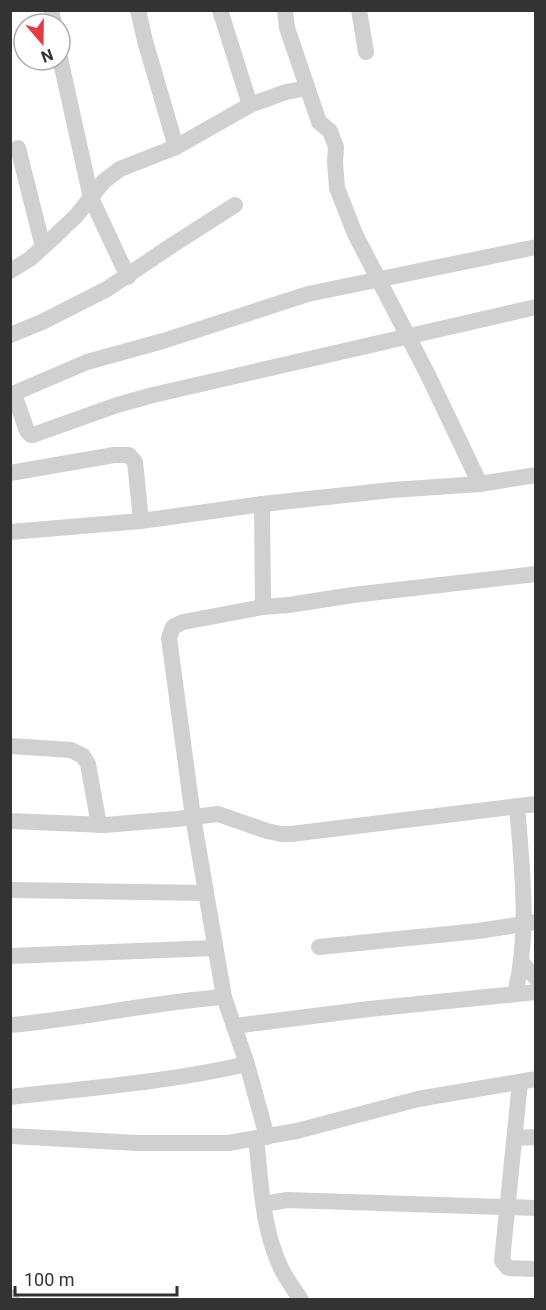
<svg xmlns="http://www.w3.org/2000/svg" width="546" height="1310" font-family="Roboto,sans-serif">
<style>
.lines{fill:none;stroke-linecap:round;stroke-linejoin:round}
.minor{stroke:#d0d0d0;stroke-width:16}
</style>
<rect width="100%" height="100%" fill="#fff"/>
<g class="lines">
<g class="minor">
<path d="M 51,10 L 54,24"/>
<path d="M 138,10 L 145,41 L 176,147"/>
<path d="M 220,10 L 250,105"/>
<path d="M 359,10 L 366,52"/>
<path d="M 60,58 L 91,198 L 128,277"/>
<path d="M 18,148 L 43,247"/>
<path d="M 10,271 L 30,259 L 54,237 L 76,216 L 104,181 L 120,169 L 176,147 L 250,105 L 286,92 L 307,88"/>
<path d="M 10,335 L 42,322 L 107,289 L 174,244 L 235,205"/>
<path d="M 14,394 L 27,431 L 31,435 L 33,435 L 117,405 L 153,395 L 536,307"/>
<path d="M 10,395 L 87,362 L 163,341 L 308,294 L 536,247"/>
<path d="M 10,473 L 114,455 L 129,455 L 135,462 L 141,521"/>
<path d="M 480,484 L 536,475"/>
<path d="M 262,504 L 263,607"/>
<path d="M 10,532 L 141,521 L 262,504 L 392,490 L 480,484 L 428,375 L 355,234 L 337,188 L 335,162 L 336,147 L 330,131 L 319,122 L 287,28 L 285,10"/>
<path d="M 10,746 L 71,750 L 83,756 L 88,764 L 99,825"/>
<path d="M 10,821 L 105,825 L 177,819 L 218,814 L 267,831 L 281,834 L 291,834 L 536,804"/>
<path d="M 10,890 L 206,893"/>
<path d="M 319,947 L 478,931 L 536,922"/>
<path d="M 10,956 L 215,948"/>
<path d="M 521,962 L 536,978"/>
<path d="M 515,994 C 530,932 522,869 517,806"/>
<path d="M 10,1025 C 82,1019 152,1002 224,997"/>
<path d="M 234,1026 L 369,1009 L 536,992"/>
<path d="M 520,1082 L 502,1261 L 508,1268 L 536,1269"/>
<path d="M 10,1097 C 90,1088 169,1082 247,1064"/>
<path d="M 10,1136 L 137,1143 L 228,1143 L 297,1131 L 418,1099 L 536,1079"/>
<path d="M 267,1137 L 247,1064 L 224,997 L 193,817 L 169,638 L 173,627 L 183,622 L 263,607 L 289,605 L 353,595 L 536,574"/>
<path d="M 515,1138 L 536,1137"/>
<path d="M 256,1139 C 261,1181 262,1229 281,1268 C 286,1279 294,1289 301,1300"/>
<path d="M 264,1204 L 287,1200 L 536,1208"/>
<path d="M 10,1297 L 12,1300"/>
</g>
</g>
<rect width="546" height="1310" fill="none" stroke="#333333" stroke-width="24"/>
<g transform="translate(42 42) rotate(160)"><circle r="28" fill="#ffffff" stroke="#adadad" stroke-width="1.5"/>
<path d="M0-4.5L10 22L0 15L-10 22Z" fill="#e63946"/>
<text y="-9" font-size="16" font-weight="bold" text-anchor="middle" fill="#333333">N</text>
</g>
<path d="M15 1286v9h162v-9" fill="none" stroke="#333333" stroke-width="3"/>
<text x="24" y="1286" font-size="18" fill="#333333" stroke="#ffffff" stroke-width="4.5" paint-order="stroke">100 m</text>
</svg>
